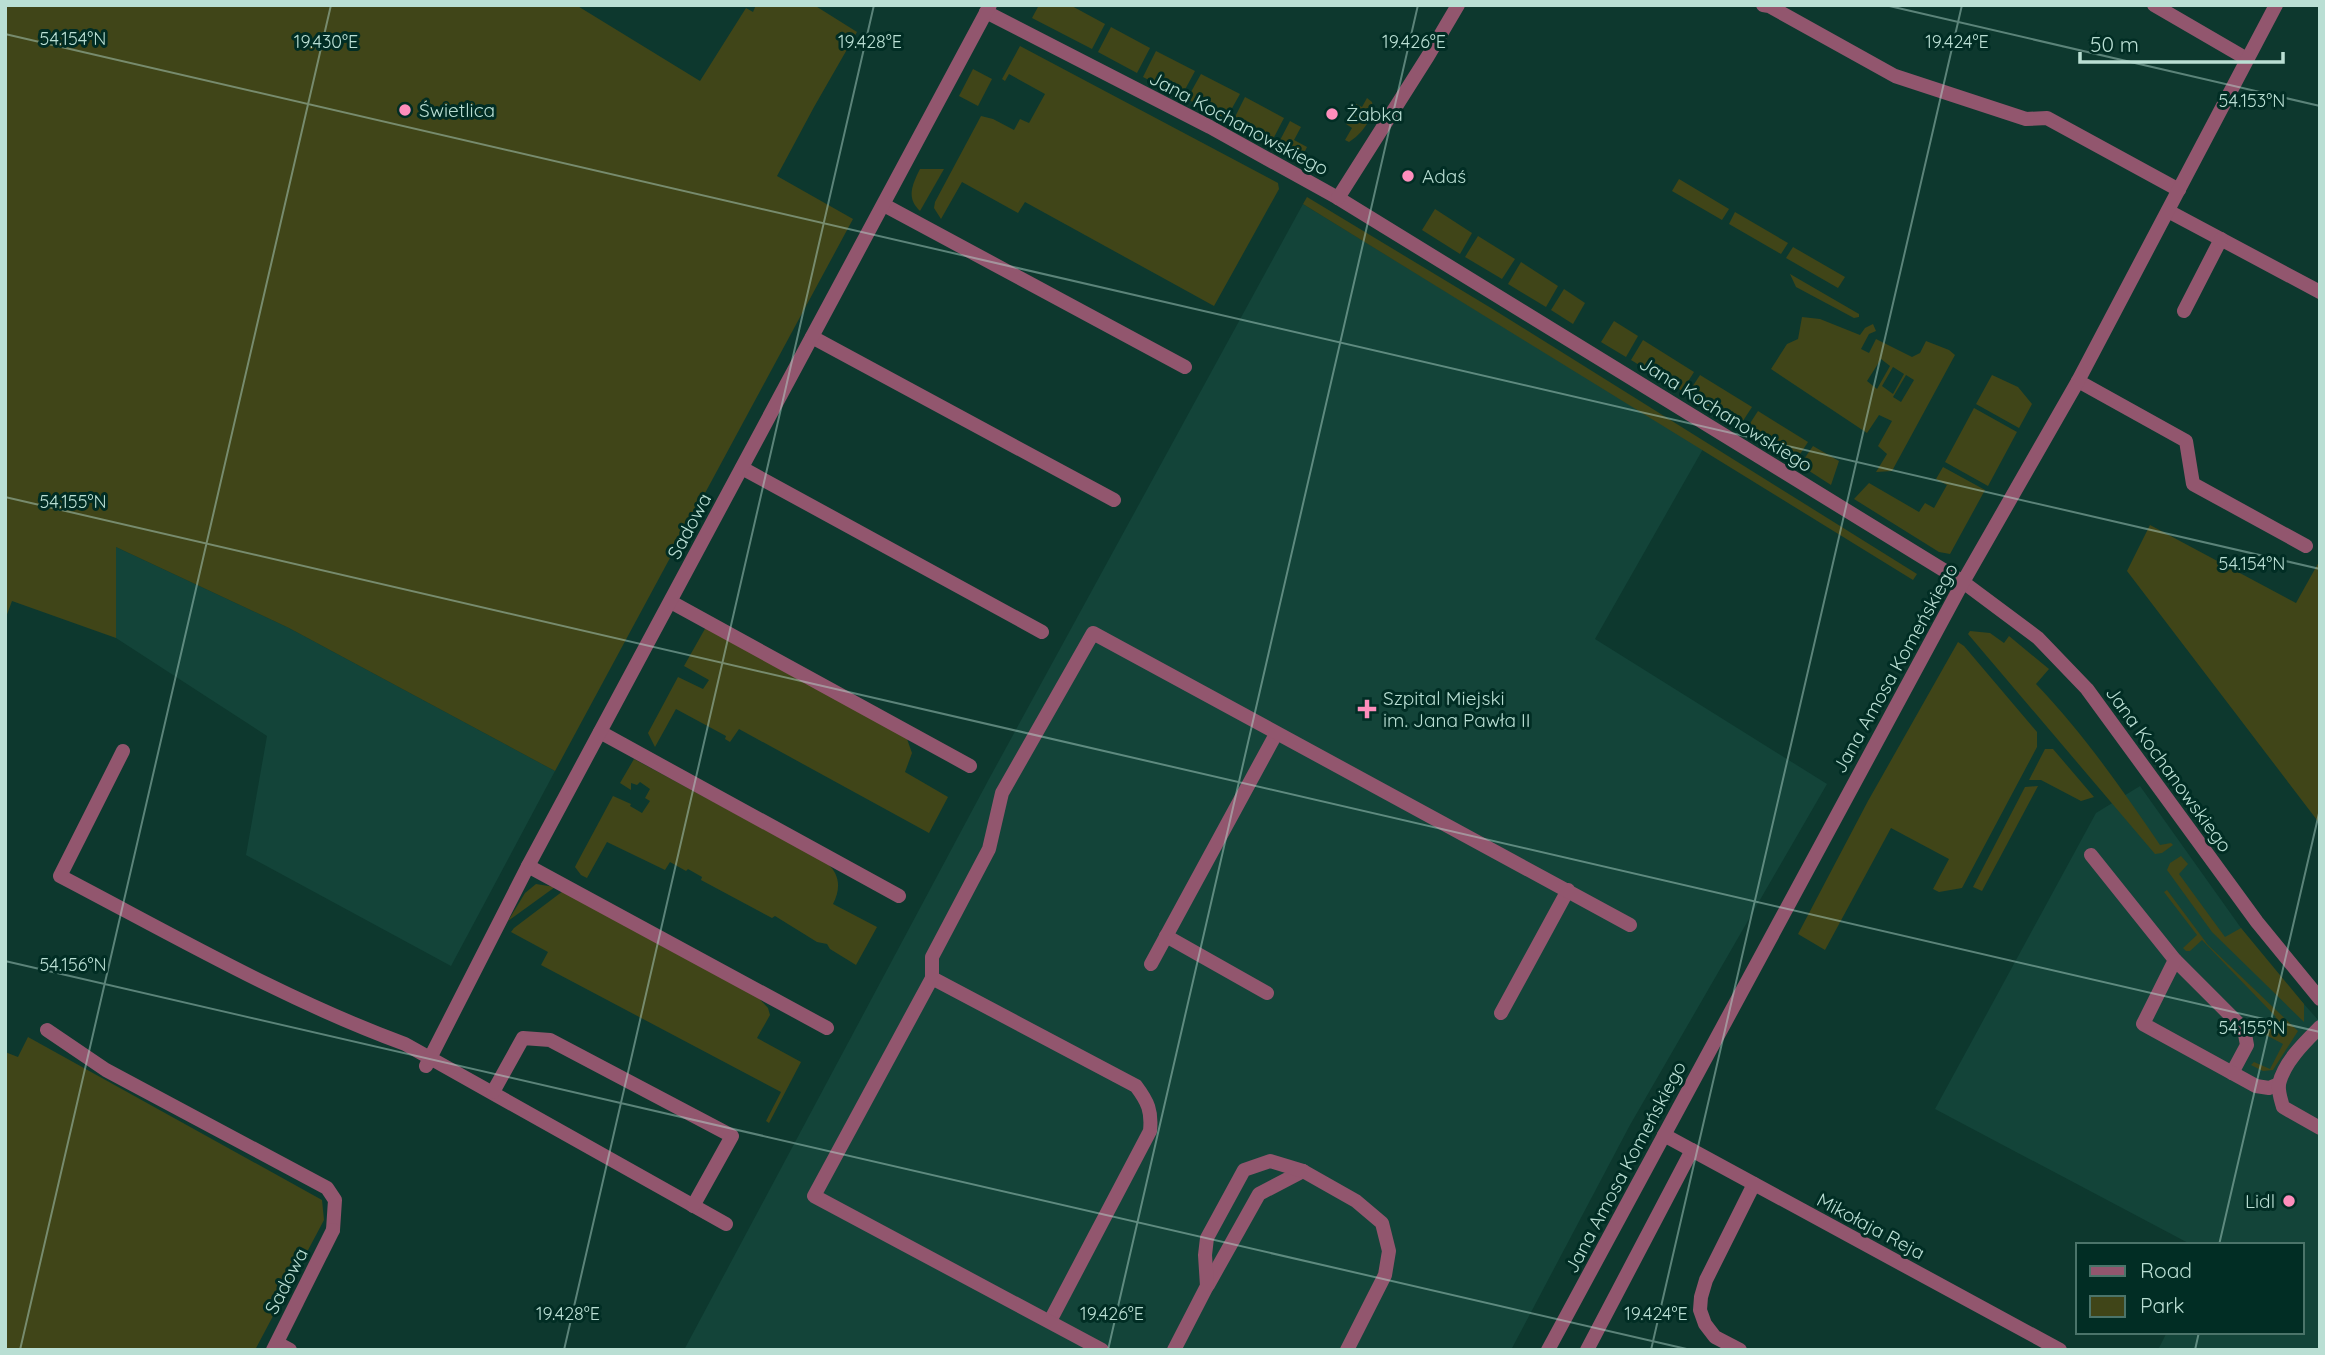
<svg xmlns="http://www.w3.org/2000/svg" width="2325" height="1355" font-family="Quicksand,sans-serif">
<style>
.built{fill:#134439}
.green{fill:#404518;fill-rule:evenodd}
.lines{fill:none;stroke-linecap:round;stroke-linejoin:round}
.service{stroke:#92566e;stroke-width:14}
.minor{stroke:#92566e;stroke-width:14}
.ticks{fill:none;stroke:#badfd4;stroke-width:2;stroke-opacity:0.45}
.poi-dot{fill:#fe8ebc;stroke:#012d24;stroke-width:2.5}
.labels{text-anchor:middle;stroke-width:6;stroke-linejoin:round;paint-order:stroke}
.poi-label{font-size:19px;fill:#badfd4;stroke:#012d24;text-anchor:start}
.street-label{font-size:19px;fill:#badfd4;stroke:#012d24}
.ticks-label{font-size:18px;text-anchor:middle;fill:#badfd4;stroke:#012d24;stroke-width:6;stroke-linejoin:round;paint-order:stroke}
</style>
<rect width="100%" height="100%" fill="#0d382e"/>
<g class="built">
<path d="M 1303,204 L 1703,449 L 1595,639 L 1827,784 L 1630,1125 L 1511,1350 L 684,1350 L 989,779 Z"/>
<path d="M 116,547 L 289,628 L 555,771 L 451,966 L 246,855 L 267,736 L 116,638 Z"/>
<path d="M 2140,786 L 2241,928 L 2277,974 L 2320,1022 L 2320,1350 L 2158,1350 L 2167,1332 L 2302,1332 L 2302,1245 L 2192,1245 L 1935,1109 L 2096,813 Z"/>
</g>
<g class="green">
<path d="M 5,5 L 576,5 L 700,81 L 746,8 L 753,12 L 756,5 L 814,5 L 857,32 L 814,107 L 777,176 L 853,219 L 555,771 L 289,628 L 116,547 L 116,638 L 12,601 L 5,620 Z"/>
<path d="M 1039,5 L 1070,5 L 1105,24 L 1092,49 L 1032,18 Z"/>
<path d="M 1111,27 L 1150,48 L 1137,73 L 1098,52 Z"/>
<path d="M 1020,46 L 1278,183 L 1279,189 L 1214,306 L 1025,202 L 1018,213 L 962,182 L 941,219 L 934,208 L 935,202 L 981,116 L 993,119 L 1014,130 L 1020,119 L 1029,123 L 1045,94 L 1009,74 L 1005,81 L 1002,79 Z"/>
<path d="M 1156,51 L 1195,71 L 1181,97 L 1143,77 Z"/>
<path d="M 973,69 L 992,79 L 978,106 L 959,96 Z"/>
<path d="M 1201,74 L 1240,94 L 1226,119 L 1187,99 Z"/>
<path d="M 1245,97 L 1284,118 L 1271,143 L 1232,123 Z"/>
<path d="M 1367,98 L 1372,102 C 1376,116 1361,135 1349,142 L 1345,140 L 1352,128 L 1346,124 L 1356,104 L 1362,107 Z"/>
<path d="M 1290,121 L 1301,127 L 1294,140 L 1307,147 L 1301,159 L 1277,146 Z"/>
<path d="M 920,169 L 944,169 L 920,211 C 906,198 912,185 920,169 Z"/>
<path d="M 1679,179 L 1729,209 L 1722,220 L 1672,191 Z"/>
<path d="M 1307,197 L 1491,308 L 1917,574 L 1913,580 L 1303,204 Z"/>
<path d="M 1435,209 L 1472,233 L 1460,254 L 1422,230 Z"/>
<path d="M 1735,212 L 1788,243 L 1781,254 L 1729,224 Z"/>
<path d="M 1478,236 L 1515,259 L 1502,279 L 1465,257 Z"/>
<path d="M 1793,247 L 1845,277 L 1838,288 L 1786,258 Z"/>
<path d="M 1521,262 L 1558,286 L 1546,307 L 1508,284 Z"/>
<path d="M 1790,274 L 1859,314 L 1859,317 L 1854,318 L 1796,287 Z"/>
<path d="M 1564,289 L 1585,303 L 1573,324 L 1551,310 Z"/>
<path d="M 1802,317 L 1820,319 L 1860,335 L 1865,328 L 1873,324 L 1876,331 L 1869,334 L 1861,349 L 1869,353 L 1876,339 L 1912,357 L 1920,353 L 1926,341 L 1949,350 L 1955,355 L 1892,471 L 1876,472 L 1887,454 L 1878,446 L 1892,421 L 1879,415 L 1867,433 L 1771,369 L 1787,344 L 1798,339 ZM 1881,359 L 1890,366 L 1877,389 L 1867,381 ZM 1893,367 L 1904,374 L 1893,394 L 1882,386 ZM 1906,375 L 1914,380 L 1901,402 L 1893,397 Z"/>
<path d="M 1614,321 L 1638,336 L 1626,357 L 1601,342 Z"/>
<path d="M 1643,340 L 1694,372 L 1682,391 L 1631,360 Z"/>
<path d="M 1700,375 L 1752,407 L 1739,427 L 1687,395 Z"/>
<path d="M 1992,375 L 2018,387 L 2032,404 L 2019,428 L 1976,404 Z"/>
<path d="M 1974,408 L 2017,432 L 1988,486 L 1945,462 Z"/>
<path d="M 1758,411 L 1808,442 L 1795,462 L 1745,431 Z"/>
<path d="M 1813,446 L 1839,461 L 1831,485 L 1800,465 Z"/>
<path d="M 1943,467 L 1985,490 L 1950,554 L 1939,552 L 1854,499 L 1869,483 L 1919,512 L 1925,503 L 1934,508 L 1947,485 L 1936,479 Z"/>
<path d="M 2150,525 L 2296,603 L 2320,560 L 2320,824 L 2127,571 Z"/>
<path d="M 706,627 L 901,734 L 907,739 L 912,753 L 905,772 L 948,797 L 929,833 L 739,729 L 730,742 L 725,739 L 726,736 L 676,709 L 655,747 L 648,733 L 678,677 L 703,689 L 709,680 L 684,666 Z"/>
<path d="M 1970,631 L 1990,633 L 2004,643 L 2009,636 L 2049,669 L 2036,684 C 2083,733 2122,789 2160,845 L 2171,843 L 2173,845 L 2162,853 L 2155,854 L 1968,634 Z"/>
<path d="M 1958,642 L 1964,646 L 2037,732 L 2037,747 L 1962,888 L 1939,892 L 1933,889 L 1949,859 L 1891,828 L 1825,950 L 1798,934 L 1868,801 Z"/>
<path d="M 2045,749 L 2053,749 L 2094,797 L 2081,801 L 2041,780 L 2029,780 Z"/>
<path d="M 634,759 L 827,863 C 840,875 841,888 833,904 L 877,927 L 856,965 L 830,949 L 827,944 L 817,942 L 775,916 L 772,918 L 701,880 L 702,877 L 688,869 L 686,871 L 670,862 L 665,870 L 607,842 L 587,878 L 581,875 L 575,867 L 577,863 L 613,796 L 631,804 L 630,806 L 642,813 L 650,801 L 645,798 L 650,789 L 640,782 L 637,785 L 631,783 L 631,790 L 620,783 Z"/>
<path d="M 2038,786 L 1982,891 L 1973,887 L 2025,787 Z"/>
<path d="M 2181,856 L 2188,864 L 2179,874 L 2225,937 L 2241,928 L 2304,1004 L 2304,1022 L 2212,932 L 2167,870 L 2170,863 Z"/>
<path d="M 536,884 L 555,887 L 508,921 L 525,893 Z"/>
<path d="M 2167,890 L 2208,945 L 2298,1031 L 2273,1070 L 2263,1071 L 2251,1065 L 2254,1062 L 2270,1069 L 2283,1044 L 2266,1035 L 2264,1031 L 2276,1017 L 2202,940 L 2190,951 L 2186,951 L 2183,948 L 2197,935 L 2164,892 Z"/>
<path d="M 563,891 L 756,995 L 768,1008 L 770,1015 L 757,1038 L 801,1062 L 769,1123 L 766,1121 L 781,1092 L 541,965 L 548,952 L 511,932 L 514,928 Z"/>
<path d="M 28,1037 L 322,1200 L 324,1220 L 255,1350 L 5,1350 L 5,1052 L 18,1057 Z"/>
</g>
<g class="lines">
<g class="service">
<path d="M 1763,5 L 1769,6 L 1895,76 L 2026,119 L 2047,118 L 2179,190"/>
<path d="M 2154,5 L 2247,59"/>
<path d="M 884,205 L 1185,367"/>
<path d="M 2168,211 L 2320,292"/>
<path d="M 2184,311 L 2221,239"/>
<path d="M 812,337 L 1114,500"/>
<path d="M 2078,381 L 2186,441 L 2193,484 L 2306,546"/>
<path d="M 742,468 L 1042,632"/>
<path d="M 671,602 L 970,766"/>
<path d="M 600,732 L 899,896"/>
<path d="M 123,751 L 60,876 C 173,935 285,1000 405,1044 L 726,1224"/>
<path d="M 2091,855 L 2175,960 L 2244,1029 L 2247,1045 L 2232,1073"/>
<path d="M 528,866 L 827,1028"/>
<path d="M 1166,936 L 1267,993"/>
<path d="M 2175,960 L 2143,1024 L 2256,1086 L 2269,1088 L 2279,1084"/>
<path d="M 1151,964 L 1276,734"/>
<path d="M 932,978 L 1136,1086 C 1148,1102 1152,1111 1150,1131 L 1050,1321"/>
<path d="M 1501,1013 L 1568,890"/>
<path d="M 2320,1027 C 2305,1042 2284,1062 2279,1084 C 2278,1092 2281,1100 2283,1107 L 2320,1128"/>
<path d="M 47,1030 L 106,1070 L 327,1188 L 335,1200 L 333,1230"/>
<path d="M 493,1092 L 523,1038 L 550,1040 L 732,1136 L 693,1206"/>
<path d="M 1208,1285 L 1259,1194 L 1303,1171"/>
<path d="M 277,1343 L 290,1350"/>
<path d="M 1102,1350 L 814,1196 L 932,978 L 932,957 L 989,849 L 1002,793 L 1093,633 L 1630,925"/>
<path d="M 1174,1350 L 1207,1286 L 1205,1255 L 1207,1238 L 1244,1170 L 1270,1161 L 1303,1171 L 1356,1201 L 1382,1223 L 1389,1251 L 1385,1275 L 1347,1350"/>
<path d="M 1587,1350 L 1692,1150"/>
<path d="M 1740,1350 L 1715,1337 L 1705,1324 L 1700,1310 L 1701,1297 L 1706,1280 L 1754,1184"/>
</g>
<g class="minor">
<path d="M 986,12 L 1210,127 L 1338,198 L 1963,582 L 2038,638 L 2087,689 L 2257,922 L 2320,999"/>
<path d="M 1338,198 L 1428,56 L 1458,5"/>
<path d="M 426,1066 L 528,866 L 990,5"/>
<path d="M 1664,1135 L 2060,1350"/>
<path d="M 273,1350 L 333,1230"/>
<path d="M 1548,1350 L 1963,582 L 2078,381 L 2276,5"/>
</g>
</g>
<path class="ticks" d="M 1885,5 L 2320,106M 5,34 L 2320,569M 5,497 L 2320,1032M 5,961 L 1691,1350M 2219,1245 L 2320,809M 20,1350 L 331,5M 564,1350 L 874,5M 1108,1350 L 1418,5M 1651,1350 L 1962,5M 2195,1350 L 2199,1332"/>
<g class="poi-dot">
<circle cx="405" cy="110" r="7"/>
<circle cx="1332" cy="114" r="7"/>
<circle cx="1408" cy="176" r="7"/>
<path d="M1363.5 698.5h7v7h7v7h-7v7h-7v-7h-7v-7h7z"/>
<circle cx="2289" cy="1201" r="7"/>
</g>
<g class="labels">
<g class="poi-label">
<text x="419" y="117">Świetlica</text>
<text x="1346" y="121">Żabka</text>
<text x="1422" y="183">Adaś</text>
<text x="1383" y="705">Szpital Miejski<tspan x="1383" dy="22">im. Jana Pawła II</tspan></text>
<text x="2275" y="1208" text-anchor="end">Lidl</text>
</g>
<g class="street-label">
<text transform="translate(1239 123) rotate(28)" y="7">Jana Kochanowskiego</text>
<text transform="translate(1726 414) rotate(32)" y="7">Jana Kochanowskiego</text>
<text transform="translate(689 526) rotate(-62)" y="7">Sadowa</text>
<text transform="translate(1895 668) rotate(-61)" y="7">Jana Amosa Komeńskiego</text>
<text transform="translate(2169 769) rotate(54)" y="7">Jana Kochanowskiego</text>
<text transform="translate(1625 1167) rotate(-62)" y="7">Jana Amosa Komeńskiego</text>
<text transform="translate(1871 1226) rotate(28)" y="7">Mikołaja Reja</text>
<text transform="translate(286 1281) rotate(-63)" y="7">Sadowa</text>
</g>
</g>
<g class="ticks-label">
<text x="73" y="45">54.154°N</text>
<text x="326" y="48">19.430°E</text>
<text x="870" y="48">19.428°E</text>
<text x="1414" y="48">19.426°E</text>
<text x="1957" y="48">19.424°E</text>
<text x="2252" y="107">54.153°N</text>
<text x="73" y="508">54.155°N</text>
<text x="2252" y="570">54.154°N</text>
<text x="73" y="971">54.156°N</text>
<text x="2252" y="1034">54.155°N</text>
<text x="568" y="1320">19.428°E</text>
<text x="1112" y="1320">19.426°E</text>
<text x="1656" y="1320">19.424°E</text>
</g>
<rect width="2325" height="1355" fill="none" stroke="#badfd4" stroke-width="14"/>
<rect x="2076" y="1243" width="228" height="91" fill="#012d24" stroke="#4b746a" stroke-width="2"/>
<rect x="2090" y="1266" width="35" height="10" fill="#92566e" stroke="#4b746a" stroke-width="2"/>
<text x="2140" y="1278" font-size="21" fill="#badfd4">Road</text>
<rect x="2090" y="1296" width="35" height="21" fill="#404518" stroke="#4b746a" stroke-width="2"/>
<text x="2140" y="1313" font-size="21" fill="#badfd4">Park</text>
<path d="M2080 52v10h203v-10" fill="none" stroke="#badfd4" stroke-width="3.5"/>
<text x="2090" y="52" font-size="21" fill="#badfd4" stroke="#012d24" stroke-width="5" paint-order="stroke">50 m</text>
</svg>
